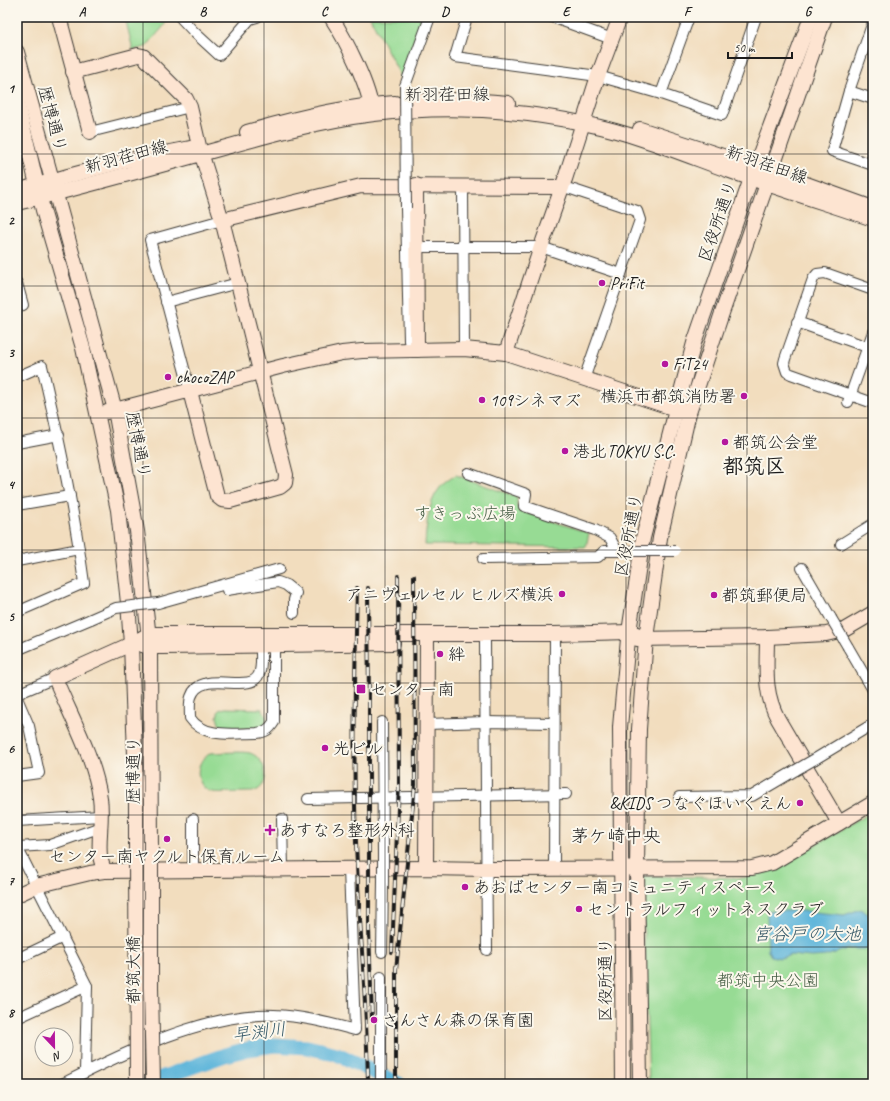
<svg xmlns="http://www.w3.org/2000/svg" width="890" height="1101" font-family="Caveat,'Klee One',sans-serif">
<style>
.green{fill:#97db94;stroke:#5a7c58}
.water{fill:#5db5da;stroke:#3c687b}
.lines{fill:none;stroke-linecap:round;stroke-linejoin:round}
.river{stroke:#5db5da;stroke-width:15}
.street-casing{stroke:#3c3934;stroke-width:12}
.secondary-casing{stroke:#3c3934;stroke-width:16}
.street{stroke:#fff;stroke-width:10}
.secondary{stroke:#fde4d1;stroke-width:14}
.rail-casing{stroke:#1c1c1c;stroke-width:4}
.rail{stroke:#fbf7ec;stroke-width:2.5;stroke-dasharray:8;stroke-linecap:butt}
.street-bridge-casing{stroke:#3c3934;stroke-width:12;stroke-linecap:butt}
.secondary-bridge-casing{stroke:#3c3934;stroke-width:16;stroke-linecap:butt}
.street-bridge{stroke:#fff;stroke-width:10}
.secondary-bridge{stroke:#fde4d1;stroke-width:14}
.grid{fill:none;stroke:#1c1c1c;stroke-width:1;stroke-opacity:0.55}
.poi-dot{fill:#b5179e;stroke:#fbf7ec;stroke-width:1.5}
.labels{text-anchor:middle;stroke-width:4;stroke-linejoin:round;paint-order:stroke}
.street-label{font-size:17px;fill:#1c1c1c;stroke:#fbf7ec}
.poi-label{font-size:17px;fill:#1c1c1c;stroke:#fbf7ec;text-anchor:start}
.park-label{font-size:17px;fill:#475f46;stroke:#fbf7ec}
.neighbourhood-label{font-size:18px;fill:#1c1c1c;stroke:#fbf7ec}
.water-label{font-size:18px;font-style:italic;fill:#365968;stroke:#fbf7ec}
.district-label{font-size:21px;font-weight:bold;fill:#1c1c1c;stroke:#fbf7ec}
.neatline{fill:none;stroke:#1c1c1c;stroke-width:1.5}
.grid-label{font-size:13px;text-anchor:middle;font-weight:bold;fill:#1c1c1c}
</style>
<rect width="100%" height="100%" fill="#fbf7ec"/>
<filter id="ink" filterUnits="userSpaceOnUse"><feTurbulence type="fractalNoise" baseFrequency=".025" numOctaves="2"/><feDisplacementMap in="SourceGraphic" scale="8" xChannelSelector="R" yChannelSelector="G"/><feConvolveMatrix kernelMatrix="1 2 1 2 8 2 1 2 1" color-interpolation-filters="sRGB"/></filter>
<filter id="wash" filterUnits="userSpaceOnUse"><feTurbulence type="fractalNoise" baseFrequency=".012" numOctaves="4" result="noise"/><feDisplacementMap in="SourceGraphic" scale="16" xChannelSelector="R" yChannelSelector="G"/><feGaussianBlur stdDeviation="0.9" result="paint"/><feColorMatrix in="noise" values="0 0 0 0 0 0 0 0 0 0 0 0 0 0 0 0 0 1.4 0 .05"/><feComposite in="paint" operator="in"/></filter>
<g filter="url(#wash)">
<rect width="100%" height="100%" fill="#f2ddbe"/>
<g class="green">
<path d="M 125,17 L 169,17 L 163,27 L 146,47 L 133,50 Z"/>
<path d="M 370,17 L 421,17 L 402,79 Z"/>
<path d="M 456,475 L 517,497 L 517,507 L 524,512 L 589,533 L 586,547 L 425,545 C 426,529 428,502 439,489 C 443,483 450,479 456,475 Z"/>
<path d="M 225,708 L 262,709 C 266,714 267,718 265,725 L 259,729 L 225,728 L 219,724 L 217,717 L 219,710 Z"/>
<path d="M 210,753 C 220,753 242,751 250,753 C 268,759 272,788 252,792 C 246,792 216,793 212,792 C 199,789 195,772 201,762 C 203,759 207,756 210,753 Z"/>
<path d="M 873,811 L 873,1084 L 649,1084 L 642,876 L 744,878 L 786,862 Z"/>
</g>
<path class="water" d="M 861,909 L 873,918 L 873,948 L 871,949 L 847,949 L 826,956 L 811,957 L 791,955 L 780,958 L 771,956 L 768,951 L 767,911 L 803,911 L 844,915 Z"/>
<g class="lines">
<path class="river" d="M 144,1084 L 225,1055 L 248,1049 L 274,1045 L 307,1047 L 337,1054 L 399,1084"/>
</g>
</g>
<g filter="url(#ink)">
<g class="lines">
<g class="street-casing">
<g id="street">
<path d="M 180,17 L 194,32 L 219,55 L 250,19 L 257,17"/>
<path d="M 467,17 L 455,57 L 598,76 L 661,94 L 722,115 L 756,17"/>
<path d="M 552,17 L 612,39"/>
<path d="M 873,22 L 849,91 L 832,151 L 873,165"/>
<path d="M 405,86 L 430,17"/>
<path d="M 849,91 L 873,99"/>
<path d="M 661,94 L 689,17"/>
<path d="M 90,132 L 190,107"/>
<path d="M 463,186 L 464,349"/>
<path d="M 562,187 L 574,190 L 637,211 L 640,220 L 584,379"/>
<path d="M 406,208 L 409,341"/>
<path d="M 417,247 L 541,247 L 621,274"/>
<path d="M 17,283 L 23,305 L 17,307"/>
<path d="M 873,290 L 825,273 L 817,274 L 813,279 L 785,359 L 784,363 L 787,372 L 791,374 L 873,403"/>
<path d="M 166,302 L 238,283"/>
<path d="M 797,322 L 873,349"/>
<path d="M 17,377 L 42,366 C 59,438 74,509 84,583 L 17,612"/>
<path d="M 190,391 L 150,240 L 222,220"/>
<path d="M 848,402 L 873,332"/>
<path d="M 17,443 L 59,435"/>
<path d="M 468,473 L 526,494 L 524,506 L 595,530 L 610,538 L 617,551"/>
<path d="M 17,505 L 70,496"/>
<path d="M 841,544 L 873,524"/>
<path d="M 483,559 L 598,557 L 604,551 L 622,551"/>
<path d="M 17,561 L 79,549"/>
<path d="M 802,568 L 831,618"/>
<path d="M 227,590 L 278,582 L 286,585 L 296,593 L 294,600 L 294,613"/>
<path d="M 158,603 L 279,569"/>
<path d="M 261,640 C 260,650 263,665 259,674 C 251,696 201,667 191,697 C 189,703 190,712 190,718 C 204,739 235,733 257,733 C 265,732 269,730 274,722 L 274,640"/>
<path d="M 485,642 L 487,950"/>
<path d="M 848,647 L 873,690"/>
<path d="M 17,650 L 91,619"/>
<path d="M 17,694 L 55,678"/>
<path d="M 17,698 L 29,726 L 39,773 L 17,776"/>
<path d="M 382,722 L 383,851"/>
<path d="M 428,724 L 485,722 L 553,723"/>
<path d="M 815,759 L 873,724"/>
<path d="M 679,797 L 752,796 L 796,770"/>
<path d="M 308,799 L 566,794"/>
<path d="M 282,819 L 283,870"/>
<path d="M 17,821 L 101,816"/>
<path d="M 17,847 L 87,986 L 85,1072"/>
<path d="M 18,847 L 50,845 L 101,827"/>
<path d="M 554,868 L 555,634"/>
<path d="M 193,871 L 193,819"/>
<path d="M 382,952 L 383,881"/>
<path d="M 17,959 L 63,937"/>
<path d="M 17,1018 L 87,986"/>
<path d="M 62,1084 C 121,1054 207,1012 274,1015 C 302,1016 328,1023 355,1030 L 349,869"/>
<path d="M 381,1084 L 381,977"/>
</g>
</g>
<g class="secondary-casing">
<g id="secondary">
<path d="M 59,17 L 90,132"/>
<path d="M 331,17 C 346,40 370,87 372,113"/>
<path d="M 17,52 L 115,410 L 137,531 L 150,647 L 151,856"/>
<path d="M 73,72 L 138,55 L 143,56 L 186,99 L 190,107 L 199,146 L 222,220 L 238,283 L 286,475 L 285,483 L 280,487 L 230,501 L 222,500 L 217,496 L 190,391"/>
<path d="M 419,101 C 450,99 478,100 508,103"/>
<path d="M 17,102 L 43,210 L 83,348 L 118,510 L 128,603 L 131,644 L 136,783 L 136,856"/>
<path d="M 640,129 L 787,177 L 873,208"/>
<path d="M 247,132 C 295,118 344,106 395,103"/>
<path d="M 416,185 L 417,350"/>
<path d="M 17,191 L 68,176 L 124,161 L 190,148"/>
<path d="M 17,203 C 79,188 140,171 201,154 C 258,138 316,121 374,114 C 445,105 517,109 587,124 C 636,134 683,154 730,171 C 777,188 825,203 873,219"/>
<path d="M 222,220 L 361,186 L 562,187"/>
<path d="M 506,353 L 541,247 L 565,179 L 598,76 L 620,17"/>
<path d="M 107,412 L 283,366 L 342,353 L 362,351 L 464,349 L 506,353 L 685,412"/>
<path d="M 767,637 C 767,667 763,691 778,719 L 839,823"/>
<path d="M 637,639 L 767,637 L 826,634 L 844,630 L 873,613"/>
<path d="M 142,645 L 150,647 C 231,647 312,644 393,643"/>
<path d="M 426,868 L 427,634"/>
<path d="M 104,871 C 103,867 101,861 100,856 C 98,837 103,818 100,798 C 95,759 70,715 55,678 L 131,644 L 149,634 L 555,634 L 629,632 L 637,634"/>
<path d="M 17,895 L 36,886 L 90,873 L 104,871 L 426,868 L 486,869 L 752,868 L 772,863 L 873,803"/>
<path d="M 623,1084 L 620,727 L 628,639 L 643,538 L 676,410 L 694,343 L 755,167 L 811,17"/>
<path d="M 640,1084 L 637,868 L 639,729 L 646,638 L 660,538 L 689,413 L 721,316 L 825,17"/>
</g>
</g>
<use href="#street" class="street"/>
<use href="#secondary" class="secondary"/>
<g class="rail-casing">
<g id="rail">
<path d="M 357,588 C 355,673 353,757 356,842 C 359,923 367,1003 368,1084"/>
<path d="M 368,588 L 369,706 L 369,928 L 372,1020"/>
<path d="M 392,952 L 399,784 L 398,576"/>
<path d="M 396,1084 L 396,970 L 415,785 L 414,576"/>
</g>
</g>
<use href="#rail" class="rail"/>
<g class="street-bridge-casing">
<g id="street-bridge">
<path d="M 405,86 L 406,208"/>
<path d="M 624,551 L 675,551"/>
<path d="M 831,618 L 848,647"/>
<path d="M 91,619 L 116,608 L 158,603"/>
<path d="M 796,770 L 815,759"/>
<path d="M 383,881 L 383,851"/>
</g>
</g>
<g class="secondary-bridge-casing">
<g id="secondary-bridge">
<path d="M 136,856 L 137,1084"/>
<path d="M 151,856 L 151,987 L 153,1084"/>
</g>
</g>
<use href="#street-bridge" class="street-bridge"/>
<use href="#secondary-bridge" class="secondary-bridge"/>
</g>
</g>
<path class="grid" d="M 143,17 L 143,1084M 264,17 L 264,1084M 385,17 L 385,1084M 505,17 L 505,1084M 626,17 L 626,1084M 747,17 L 747,1084M 17,154 L 873,154M 17,286 L 873,286M 17,418 L 873,418M 17,550 L 873,550M 17,683 L 873,683M 17,815 L 873,815M 17,947 L 873,947"/>
<g class="poi-dot">
<circle cx="602" cy="283" r="4"/>
<circle cx="665" cy="364" r="4"/>
<circle cx="168" cy="377" r="4"/>
<circle cx="744" cy="396" r="4"/>
<circle cx="482" cy="400" r="4"/>
<circle cx="725" cy="442" r="4"/>
<circle cx="565" cy="451" r="4"/>
<circle cx="562" cy="594" r="4"/>
<circle cx="714" cy="595" r="4"/>
<circle cx="440" cy="654" r="4"/>
<rect x="356" y="684" width="10" height="10" rx="2"/>
<circle cx="325" cy="748" r="4"/>
<circle cx="800" cy="803" r="4"/>
<path d="M268 824h4v4h4v4h-4v4h-4v-4h-4v-4h4z"/>
<circle cx="167" cy="839" r="4"/>
<circle cx="465" cy="887" r="4"/>
<circle cx="579" cy="909" r="4"/>
<circle cx="374" cy="1020" r="4"/>
</g>
<g class="labels">
<g class="street-label">
<text x="447" y="100">新羽荏田線</text>
<text transform="translate(53 119) rotate(75)" y="6">歴博通り</text>
<text transform="translate(126 156) rotate(-15)" y="6">新羽荏田線</text>
<text transform="translate(767 164) rotate(19)" y="6">新羽荏田線</text>
<text transform="translate(717 221) rotate(-71)" y="6">区役所通り</text>
<text transform="translate(139 445) rotate(79)" y="6">歴博通り</text>
<text transform="translate(628 535) rotate(-79)" y="6">区役所通り</text>
<text transform="translate(133 770) rotate(-90)" y="6">歴博通り</text>
<text transform="translate(133 970) rotate(-90)" y="6">都筑大橋</text>
<text transform="translate(605 980) rotate(-90)" y="6">区役所通り</text>
</g>
<g class="poi-label">
<text x="610" y="289">PriFit</text>
<text x="673" y="370">FiT24</text>
<text x="176" y="383">chocoZAP</text>
<text x="736" y="402" text-anchor="end">横浜市都筑消防署</text>
<text x="490" y="406">109シネマズ</text>
<text x="733" y="448">都筑公会堂</text>
<text x="573" y="457">港北TOKYU S.C.</text>
<text x="554" y="600" text-anchor="end">アニヴェルセル ヒルズ横浜</text>
<text x="722" y="601">都筑郵便局</text>
<text x="448" y="660">絆</text>
<text x="370" y="695">センター南</text>
<text x="333" y="754">光ビル</text>
<text x="792" y="809" text-anchor="end">&amp;KIDS つなぐほいくえん</text>
<text x="279" y="836">あすなろ整形外科</text>
<text x="167" y="862" text-anchor="middle">センター南ヤクルト保育ルーム</text>
<text x="473" y="893">あおばセンター南コミュニティスペース</text>
<text x="587" y="915">セントラルフィットネスクラブ</text>
<text x="382" y="1026">さんさん森の保育園</text>
</g>
<g class="park-label">
<text x="465" y="519">すきっぷ広場</text>
<text x="768" y="986">都筑中央公園</text>
</g>
<g class="neighbourhood-label">
<text x="616" y="842">茅ケ崎中央</text>
</g>
<g class="water-label">
<text x="807" y="940">宮谷戸の大池</text>
<text transform="translate(259 1032) rotate(-7)" y="6">早渕川</text>
</g>
<g class="district-label">
<text x="754" y="473">都筑区</text>
</g>
</g>
<rect width="890" height="1101" fill="none" stroke="#fbf7ec" stroke-width="44"/>
<g transform="translate(54 1047) rotate(158)"><circle r="19" fill="#fbf7ec" stroke="#a29f99"/>
<path d="M0-3L7 15L0 10L-7 15Z" fill="#b5179e"/>
<text y="-6" font-size="11" font-weight="bold" text-anchor="middle" fill="#1c1c1c">N</text>
</g>
<path d="M728 52v6h64v-6" fill="none" stroke="#1c1c1c" stroke-width="2"/>
<text x="734" y="52" font-size="12" fill="#1c1c1c" stroke="#fbf7ec" stroke-width="3" paint-order="stroke">50 m</text>
<rect x="22" y="22" width="846" height="1057" class="neatline"/>
<g class="grid-label">
<text x="82" y="16">A</text>
<text x="203" y="16">B</text>
<text x="324" y="16">C</text>
<text x="445" y="16">D</text>
<text x="566" y="16">E</text>
<text x="687" y="16">F</text>
<text x="808" y="16">G</text>
<text x="11" y="93">1</text>
<text x="11" y="225">2</text>
<text x="11" y="357">3</text>
<text x="11" y="489">4</text>
<text x="11" y="621">5</text>
<text x="11" y="753">6</text>
<text x="11" y="885">7</text>
<text x="11" y="1017">8</text>
</g>
</svg>
